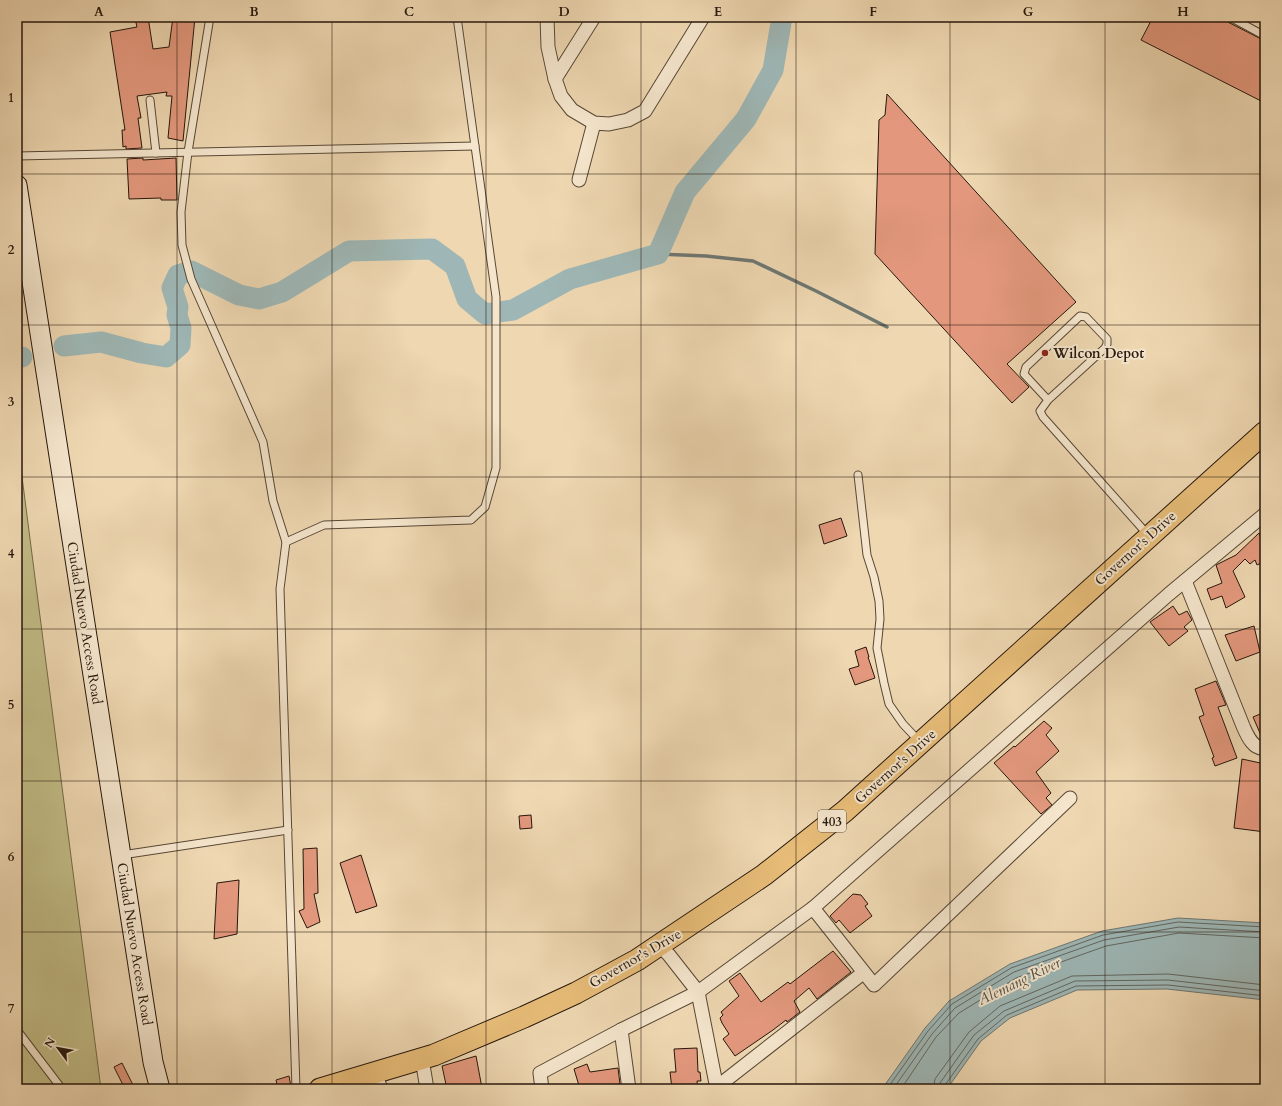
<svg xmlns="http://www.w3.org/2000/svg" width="1282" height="1106" font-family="Cardo,serif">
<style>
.green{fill:#c1bc86;stroke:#746a49}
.water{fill:#9eb7b6;stroke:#6e7772}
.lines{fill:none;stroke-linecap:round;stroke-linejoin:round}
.shore{stroke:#626761;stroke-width:1}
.stream{stroke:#6e7772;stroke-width:3.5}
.river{stroke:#9eb7b6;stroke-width:21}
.building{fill:#e3987d;stroke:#26170c}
.lane-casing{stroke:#584735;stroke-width:9}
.street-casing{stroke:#584735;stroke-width:15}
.secondary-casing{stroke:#26170c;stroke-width:21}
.primary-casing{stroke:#26170c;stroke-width:23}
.lane{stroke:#f4e5cc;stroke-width:7}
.street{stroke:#f4e5cc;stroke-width:13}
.secondary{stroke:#f4e5cc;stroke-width:19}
.primary{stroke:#e7bc78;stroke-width:21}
.grid{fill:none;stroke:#26170c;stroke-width:1;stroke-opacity:0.55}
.poi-dot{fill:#8f2418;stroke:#f4e5cc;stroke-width:1.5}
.labels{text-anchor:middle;stroke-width:4;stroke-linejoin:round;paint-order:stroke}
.shield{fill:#f4e5cc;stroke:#645546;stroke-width:1}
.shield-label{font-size:13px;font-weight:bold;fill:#26170c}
.poi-label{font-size:14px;font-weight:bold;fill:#26170c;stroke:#f4e5cc;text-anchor:start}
.street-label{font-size:14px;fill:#26170c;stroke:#f4e5cc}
.water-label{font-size:15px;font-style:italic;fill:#504f48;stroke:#f4e5cc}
.neatline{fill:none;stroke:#26170c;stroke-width:1.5}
.grid-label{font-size:13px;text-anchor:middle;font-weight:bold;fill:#26170c}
</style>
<rect width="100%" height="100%" fill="#eed7b1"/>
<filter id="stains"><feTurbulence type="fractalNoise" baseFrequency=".005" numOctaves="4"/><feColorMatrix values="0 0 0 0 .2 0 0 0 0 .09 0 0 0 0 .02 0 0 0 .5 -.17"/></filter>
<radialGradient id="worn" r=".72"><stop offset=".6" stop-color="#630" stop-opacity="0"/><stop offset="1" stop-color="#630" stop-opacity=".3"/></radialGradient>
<path class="green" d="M 17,438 L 101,1089 L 17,1089 Z"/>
<path class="water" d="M 1178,918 L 1265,923 L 1265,1000 L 1167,989 L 1077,990 L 1010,1018 L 981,1041 L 947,1089 L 882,1089 L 925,1028 L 949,1001 L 1010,964 L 1102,931 Z"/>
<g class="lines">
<g class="shore">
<path d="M 887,1089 L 928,1031 L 952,1004 L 1011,968 L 1103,935 L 1178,922 L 1265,927"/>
<path d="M 893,1089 L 932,1034 L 955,1008 L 1014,972 L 1104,940 L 1179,927 L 1265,932"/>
<path d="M 901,1089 L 936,1037 L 959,1013 L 1016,978 L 1106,946 L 1179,933 L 1265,938"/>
<path d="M 933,1089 L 935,1079 L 969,1032 L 1000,1006 L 1072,976 L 1168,974 L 1265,985"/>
<path d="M 939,1089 L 940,1083 L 974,1035 L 1004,1011 L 1075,981 L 1168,980 L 1265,991"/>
<path d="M 944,1089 L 945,1085 L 978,1039 L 1007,1015 L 1076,986 L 1168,985 L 1265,996"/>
</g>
<path class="stream" d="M 658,254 L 706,256 L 753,261 L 816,291 L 887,327"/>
<g class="river">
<path d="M 64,346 L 101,342 L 142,353 L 166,357 L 180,345 L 181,328 L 177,315 L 178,307 L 172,288 L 178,275 L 191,271 L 239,295 L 259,299 L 282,292 L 349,251 L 432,249 L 455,266 L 467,299 L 485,314 L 513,310 L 570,279 L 658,254 L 685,192 L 746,119 L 773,70 L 782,17"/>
<path d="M 17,358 L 22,357"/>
</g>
</g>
<g class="building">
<path d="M 142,17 L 148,17 L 153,49 L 169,47 L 173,17 L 195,17 L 183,141 L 168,138 L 172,96 L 166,96 L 167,92 L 137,96 L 141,118 L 138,118 L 142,148 L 126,149 L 126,146 L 123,147 L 122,130 L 125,130 L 110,32 L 137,27 L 135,18 Z"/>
<path d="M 1153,17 L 1218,17 L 1265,41 L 1265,103 L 1141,40 Z"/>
<path d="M 887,94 L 1076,302 L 1007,364 L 1029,387 L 1012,403 L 875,254 L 879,120 L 885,115 Z"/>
<path d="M 143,158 L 143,160 L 176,158 L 177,200 L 161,200 L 161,198 L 129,199 L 127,159 Z"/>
<path d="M 841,518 L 847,536 L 824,544 L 819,525 Z"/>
<path d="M 1259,533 L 1265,549 L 1265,561 L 1257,565 L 1255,560 L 1250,564 L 1245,559 L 1233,571 L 1245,597 L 1226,608 L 1222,596 L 1211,600 L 1207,589 L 1222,583 L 1216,565 L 1236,555 Z"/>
<path d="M 1173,606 L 1179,615 L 1187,611 L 1192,620 L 1184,627 L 1188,631 L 1169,646 L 1150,622 Z"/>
<path d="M 1254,626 L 1260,652 L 1236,661 L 1225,635 Z"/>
<path d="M 866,647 L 869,657 L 868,657 L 875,678 L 855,685 L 849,669 L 859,666 L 855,651 Z"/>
<path d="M 1216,681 L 1226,705 L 1218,707 L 1237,758 L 1215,766 L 1212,758 L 1214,757 L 1199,717 L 1204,715 L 1195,689 Z"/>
<path d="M 1265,712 L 1265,740 L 1263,740 L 1253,717 Z"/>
<path d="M 1044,721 L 1052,728 L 1046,735 L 1059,751 L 1036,772 L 1051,793 L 1046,798 L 1052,805 L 1041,814 L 994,763 L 1014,746 L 1015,747 Z"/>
<path d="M 1242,759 L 1265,764 L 1265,832 L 1234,828 Z"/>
<path d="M 531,815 L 532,828 L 520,829 L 519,816 Z"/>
<path d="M 317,848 L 318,893 L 314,894 L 320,922 L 307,928 L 299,911 L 304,909 L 303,849 Z"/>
<path d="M 361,855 L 377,906 L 356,913 L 340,863 Z"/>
<path d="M 239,880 L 237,934 L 214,939 L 217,883 Z"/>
<path d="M 853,894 L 861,895 L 868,904 L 865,906 L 872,916 L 850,933 L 839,920 L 836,923 L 830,916 Z"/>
<path d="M 833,951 L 851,972 L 817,999 L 809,988 L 794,1001 L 800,1012 L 787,1022 L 786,1020 L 773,1030 L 735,1056 L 723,1039 L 729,1034 L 722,1023 L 720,1018 L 723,1015 L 721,1012 L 739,996 L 729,981 L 740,973 L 761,1002 L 788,982 L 790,984 Z"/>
<path d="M 697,1048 L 698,1072 L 700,1072 L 701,1081 L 697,1081 L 698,1089 L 672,1089 L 670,1072 L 676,1072 L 674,1049 Z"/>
<path d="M 476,1056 L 482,1088 L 477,1089 L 447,1089 L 442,1066 Z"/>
<path d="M 122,1063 L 135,1089 L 125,1089 L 114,1067 Z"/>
<path d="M 587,1064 L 590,1072 L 618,1068 L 620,1084 L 598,1087 L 598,1086 L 587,1089 L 580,1089 L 574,1069 Z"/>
<path d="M 289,1076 L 291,1087 L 278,1089 L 276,1080 Z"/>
</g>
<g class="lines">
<g class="lane-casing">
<g id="lane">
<path d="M 210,17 L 188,152 L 181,212 L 182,245 L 191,279 L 263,442 L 273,501 L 286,542 L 280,589 L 296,1089"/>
<path d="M 1230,17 L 1265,36"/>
<path d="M 150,100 L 156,153"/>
<path d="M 17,156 L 475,146"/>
<path d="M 1048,400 L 1024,374 L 1026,367 L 1080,316 L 1086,317 L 1107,339 L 1107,344 L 1105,348 L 1048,400 L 1040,411 L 1043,417 L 1149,536"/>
<path d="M 858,475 L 867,555 L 874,577 L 879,601 L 880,619 L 877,648 L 884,683 L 889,704 L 903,724 L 919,741"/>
<path d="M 286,542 L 324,525 L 471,520 L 485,507 L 496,468 L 496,297 L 457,17"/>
<path d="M 122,855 L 288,830"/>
<path d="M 17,1030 L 62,1089"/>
</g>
</g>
<g class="street-casing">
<g id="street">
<path d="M 547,17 L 548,47 L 555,79 L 561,96 L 572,110 L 594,123 L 609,124 L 628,120 L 645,111 L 703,17"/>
<path d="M 555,79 L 594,17"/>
<path d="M 579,180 L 594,123"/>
<path d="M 1185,581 L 1243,726 C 1247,735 1253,750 1265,748"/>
<path d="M 813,908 L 874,985 L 1070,798"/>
<path d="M 660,946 L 669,955 L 698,992 L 813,908 L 1169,594 L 1265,514"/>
<path d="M 621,1030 L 629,1089"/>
<path d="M 422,1059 L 427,1089"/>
<path d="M 375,1073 L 381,1089"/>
<path d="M 717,1087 L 863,973"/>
<path d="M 542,1089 L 540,1073 L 621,1030 L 698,992 L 717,1089"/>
</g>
</g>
<g class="secondary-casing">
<path id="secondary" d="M 17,185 L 153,1062 L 160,1089"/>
</g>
<g class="primary-casing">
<path id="primary" d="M 320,1089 L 434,1055 L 524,1017 L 576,993 L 637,960 L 764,875 L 845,811 L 1265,432"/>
</g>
<use href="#lane" class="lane"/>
<use href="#street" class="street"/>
<use href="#secondary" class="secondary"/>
<use href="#primary" class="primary"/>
</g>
<path class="grid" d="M 177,17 L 177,1089M 332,17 L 332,1089M 486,17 L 486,1089M 641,17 L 641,1089M 796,17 L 796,1089M 950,17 L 950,1089M 1105,17 L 1105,1089M 17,174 L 1265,174M 17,325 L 1265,325M 17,477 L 1265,477M 17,629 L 1265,629M 17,781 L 1265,781M 17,932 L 1265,932"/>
<circle class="poi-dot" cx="1045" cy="353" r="4"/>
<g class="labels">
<rect class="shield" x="818" y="810" width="28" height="22" rx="3"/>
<g class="shield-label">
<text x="832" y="826">403</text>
</g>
<g class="poi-label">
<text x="1053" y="358">Wilcon Depot</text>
</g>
<g class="street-label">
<text transform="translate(1135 548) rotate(-42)" y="5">Governor's Drive</text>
<text transform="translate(85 623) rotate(81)" y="5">Ciudad Nuevo Access Road</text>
<text transform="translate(895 766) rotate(-42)" y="5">Governor's Drive</text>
<text transform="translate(135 944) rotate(81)" y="5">Ciudad Nuevo Access Road</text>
<text transform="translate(635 958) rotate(-30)" y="5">Governor's Drive</text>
</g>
<g class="water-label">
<text transform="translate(1019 981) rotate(-26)" y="5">Alemang River</text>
</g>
</g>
<rect width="1282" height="1106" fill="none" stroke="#eed7b1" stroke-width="44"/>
<g transform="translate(58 1048) rotate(302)" stroke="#f4e5cc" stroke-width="3" paint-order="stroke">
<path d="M0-3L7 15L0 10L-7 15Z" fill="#26170c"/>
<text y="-6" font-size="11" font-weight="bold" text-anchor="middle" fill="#26170c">N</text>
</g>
<rect x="22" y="22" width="1238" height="1062" class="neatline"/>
<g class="grid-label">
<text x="99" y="16">A</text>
<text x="254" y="16">B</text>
<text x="409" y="16">C</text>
<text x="564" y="16">D</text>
<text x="718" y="16">E</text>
<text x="873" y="16">F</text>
<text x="1028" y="16">G</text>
<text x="1183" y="16">H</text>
<text x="11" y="102">1</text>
<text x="11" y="254">2</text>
<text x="11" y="406">3</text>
<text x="11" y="558">4</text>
<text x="11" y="709">5</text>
<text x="11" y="861">6</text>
<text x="11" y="1013">7</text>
</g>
<rect width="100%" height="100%" filter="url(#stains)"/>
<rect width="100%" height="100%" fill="url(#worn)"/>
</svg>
